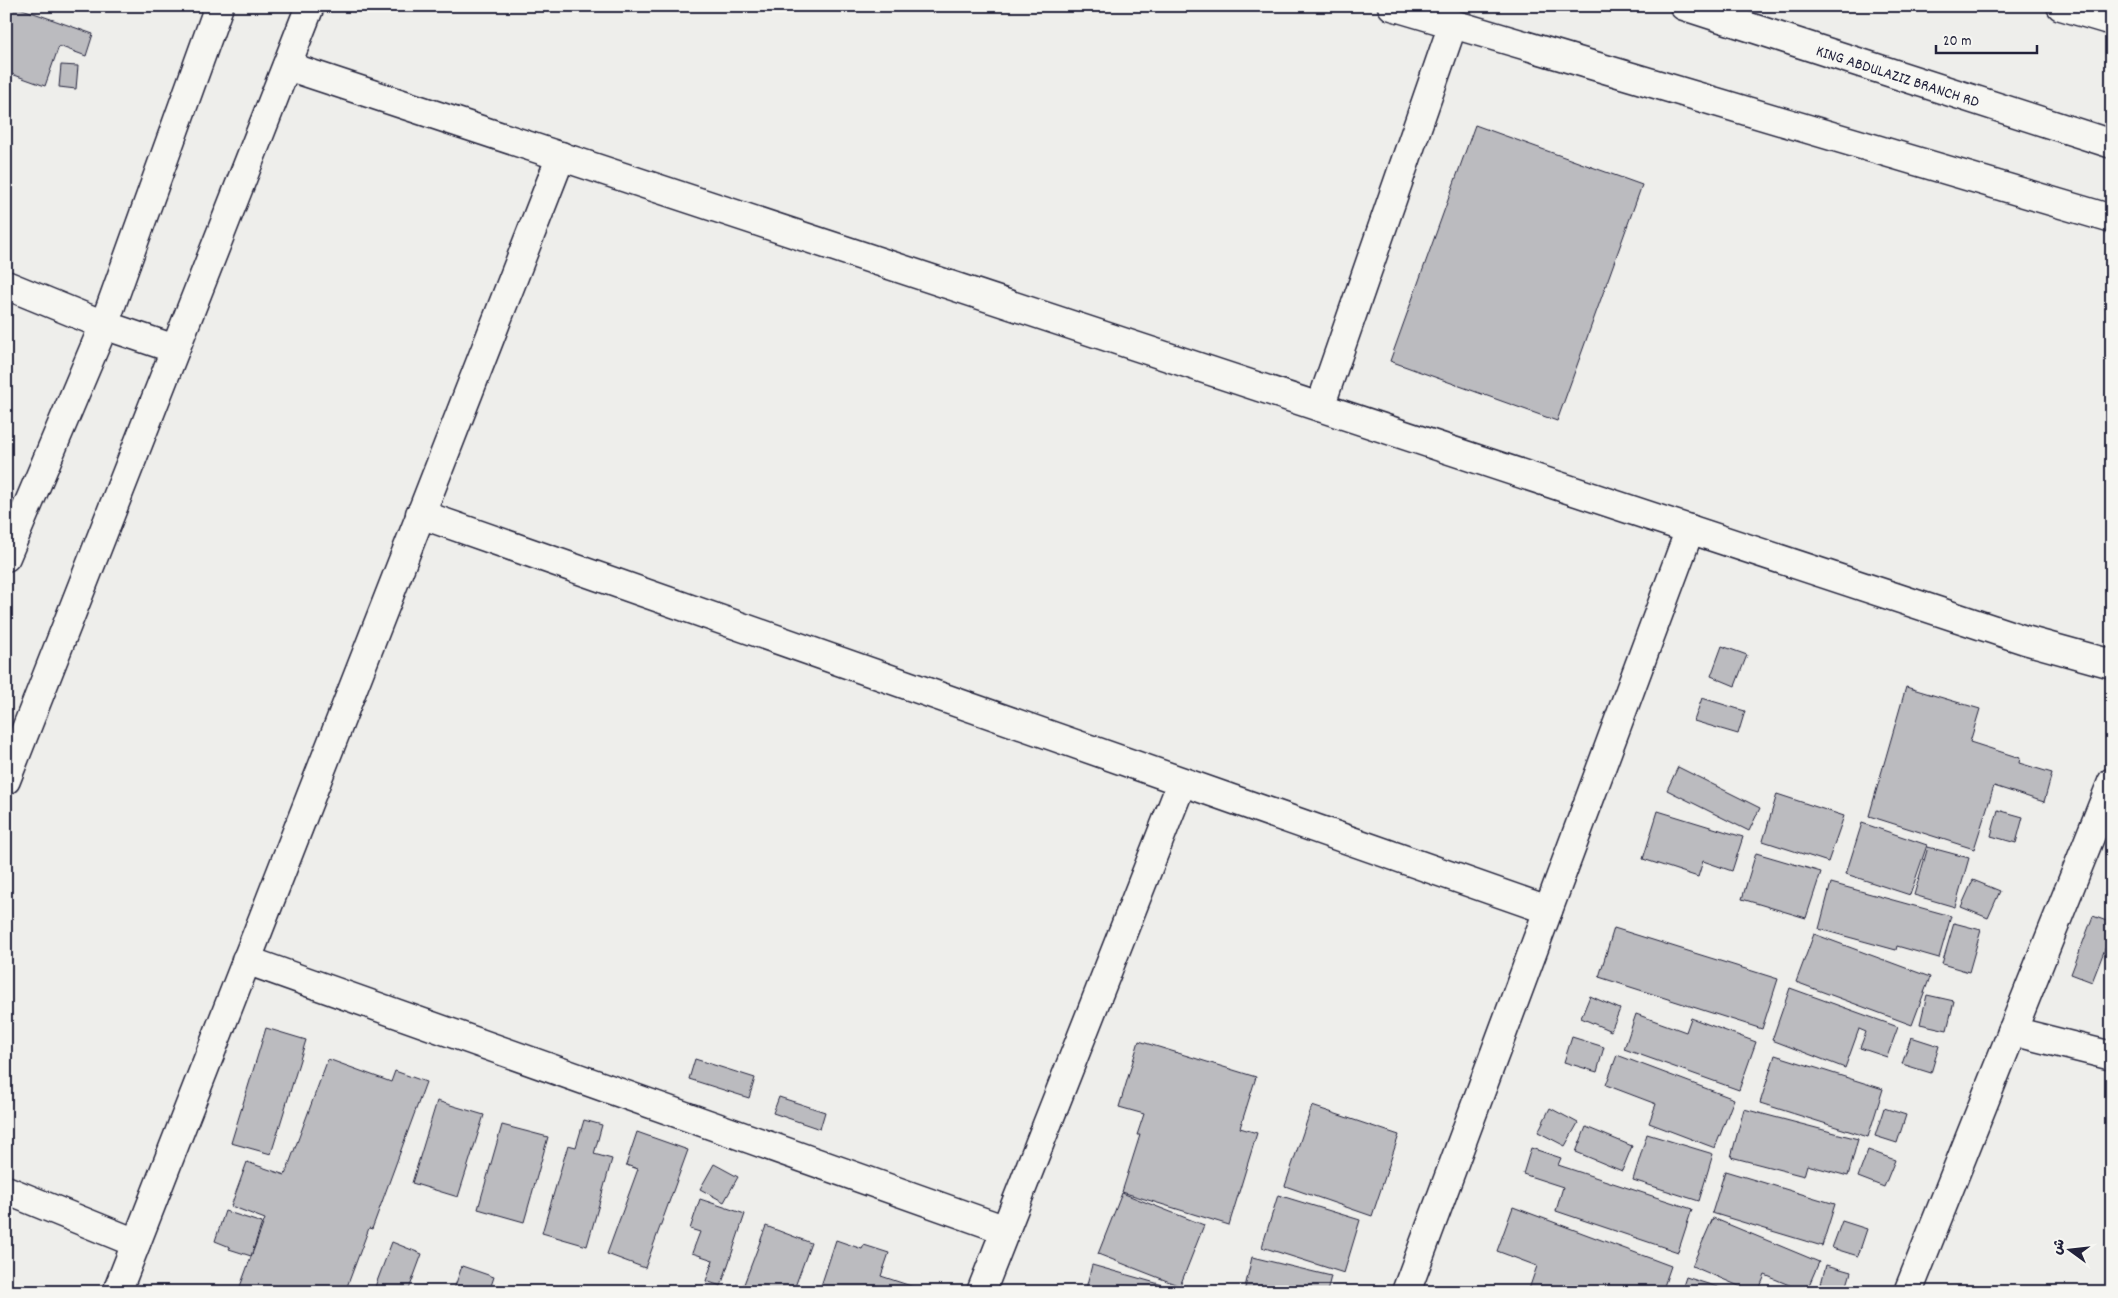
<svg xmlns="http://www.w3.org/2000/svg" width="2118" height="1298" font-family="Dekko,'Playpen Sans Arabic',sans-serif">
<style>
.building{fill:#bbbbbf;stroke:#22223b}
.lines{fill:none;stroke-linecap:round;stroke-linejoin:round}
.street-casing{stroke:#22223b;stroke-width:31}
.secondary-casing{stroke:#22223b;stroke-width:31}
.highway-casing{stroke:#22223b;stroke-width:31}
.street{stroke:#f6f6f2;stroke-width:28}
.secondary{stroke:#f6f6f2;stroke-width:28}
.highway{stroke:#f6f6f2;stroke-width:28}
.labels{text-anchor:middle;stroke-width:4.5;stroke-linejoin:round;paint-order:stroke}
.street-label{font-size:16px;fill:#22223b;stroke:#f6f6f2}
</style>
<rect width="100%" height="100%" fill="#eeeeeb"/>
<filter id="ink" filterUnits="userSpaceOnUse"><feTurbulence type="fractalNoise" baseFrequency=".02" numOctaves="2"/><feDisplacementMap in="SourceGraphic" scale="10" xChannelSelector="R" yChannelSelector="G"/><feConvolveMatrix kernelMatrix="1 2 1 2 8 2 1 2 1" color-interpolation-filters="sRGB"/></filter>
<g filter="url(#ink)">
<g class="building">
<path d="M 6,6 L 14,6 L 93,34 L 86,56 L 59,46 L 45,86 L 6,72 Z"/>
<path d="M 61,65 L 78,66 L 76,89 L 59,87 Z"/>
<path d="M 1475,125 L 1642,185 L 1557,421 L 1390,361 Z"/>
<path d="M 1722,646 L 1747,655 L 1735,686 L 1711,676 Z"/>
<path d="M 1906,687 L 1980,709 L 1970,742 L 2020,758 L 2019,763 L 2052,773 L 2044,802 L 1994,786 L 1974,849 L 1869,816 Z"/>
<path d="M 1702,698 L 1745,711 L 1738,734 L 1694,721 Z"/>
<path d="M 1678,767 L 1760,808 L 1749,831 L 1667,790 Z"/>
<path d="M 1777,794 L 1844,816 L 1828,862 L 1763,841 Z"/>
<path d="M 1998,810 L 2023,817 L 2016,843 L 1991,836 Z"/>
<path d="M 1658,811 L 1743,837 L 1732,871 L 1703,861 L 1698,877 L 1643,859 Z"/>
<path d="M 1862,823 L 1927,845 L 1910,895 L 1846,874 Z"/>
<path d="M 1928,847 L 1969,858 L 1955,907 L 1914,895 Z"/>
<path d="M 1756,853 L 1821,872 L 1806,918 L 1742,899 Z"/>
<path d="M 1973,880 L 2000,891 L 1988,918 L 1961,907 Z"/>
<path d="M 1831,883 L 1951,916 L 1939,958 L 1897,946 L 1896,950 L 1819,929 Z"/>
<path d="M 2093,916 L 2112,923 L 2112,931 L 2092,982 L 2071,974 Z"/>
<path d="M 1954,923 L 1981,930 L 1969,972 L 1942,964 Z"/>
<path d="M 1614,928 L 1778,979 L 1762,1029 L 1599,977 Z"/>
<path d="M 1814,934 L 1930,977 L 1912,1025 L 1796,982 Z"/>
<path d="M 1790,988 L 1898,1027 L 1887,1057 L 1860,1048 L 1866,1032 L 1859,1029 L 1845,1068 L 1772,1040 Z"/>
<path d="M 1927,995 L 1954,1001 L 1947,1030 L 1920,1024 Z"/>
<path d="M 1590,996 L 1620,1009 L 1611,1031 L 1581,1018 Z"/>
<path d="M 1636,1014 L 1686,1032 L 1691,1018 L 1756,1042 L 1739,1090 L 1624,1049 Z"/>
<path d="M 266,1028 L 306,1040 L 271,1154 L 231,1143 Z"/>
<path d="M 1572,1037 L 1604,1047 L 1597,1072 L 1564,1062 Z"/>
<path d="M 1911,1037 L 1939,1046 L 1931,1073 L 1902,1064 Z"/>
<path d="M 1139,1041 L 1256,1077 L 1240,1128 L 1257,1133 L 1229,1225 L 1122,1192 L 1140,1135 L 1137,1135 L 1144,1114 L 1119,1107 Z"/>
<path d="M 1617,1055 L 1734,1099 L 1715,1148 L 1649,1123 L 1656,1104 L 1606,1085 Z"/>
<path d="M 1775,1055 L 1883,1089 L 1868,1137 L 1760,1103 Z"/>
<path d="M 328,1059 L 391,1082 L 395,1071 L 426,1082 L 372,1229 L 369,1228 L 345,1292 L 238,1292 L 265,1219 L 231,1206 L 247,1162 L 285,1175 Z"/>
<path d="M 695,1059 L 755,1078 L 749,1098 L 689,1079 Z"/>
<path d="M 779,1097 L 825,1112 L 820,1129 L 773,1113 Z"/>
<path d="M 437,1101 L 484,1115 L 458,1197 L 412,1183 Z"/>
<path d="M 1312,1106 L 1399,1135 L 1372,1216 L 1285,1186 Z"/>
<path d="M 1550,1108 L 1578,1123 L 1565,1146 L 1538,1132 Z"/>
<path d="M 1884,1108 L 1906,1115 L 1897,1143 L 1875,1136 Z"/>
<path d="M 1744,1109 L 1858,1139 L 1848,1176 L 1807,1165 L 1804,1176 L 1731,1157 Z"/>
<path d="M 584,1120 L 602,1125 L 594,1154 L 612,1159 L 587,1246 L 542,1233 L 568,1145 L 576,1147 Z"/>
<path d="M 502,1125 L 548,1137 L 524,1222 L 478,1209 Z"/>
<path d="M 1586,1127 L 1632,1146 L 1622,1171 L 1576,1152 Z"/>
<path d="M 637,1132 L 688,1150 L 645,1268 L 607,1254 L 638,1169 L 626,1165 Z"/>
<path d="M 1647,1134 L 1713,1154 L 1699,1201 L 1633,1180 Z"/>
<path d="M 1531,1148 L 1561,1158 L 1558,1165 L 1692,1209 L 1678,1252 L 1556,1211 L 1563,1187 L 1523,1174 Z"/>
<path d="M 1868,1150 L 1895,1160 L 1884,1187 L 1858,1177 Z"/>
<path d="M 714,1164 L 738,1177 L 724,1202 L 700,1189 Z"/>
<path d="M 1725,1171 L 1835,1204 L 1822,1246 L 1712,1213 Z"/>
<path d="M 1122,1193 L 1204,1225 L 1180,1286 L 1098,1254 Z"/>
<path d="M 1278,1195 L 1360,1220 L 1344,1273 L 1262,1247 Z"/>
<path d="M 700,1199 L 745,1214 L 721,1286 L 706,1281 L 713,1260 L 692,1253 L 700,1232 L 690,1229 Z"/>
<path d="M 1513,1207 L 1671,1266 L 1662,1292 L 1528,1292 L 1537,1266 L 1497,1251 Z"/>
<path d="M 225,1211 L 262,1223 L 251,1256 L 229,1249 L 230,1247 L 215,1241 Z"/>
<path d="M 1713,1218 L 1819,1262 L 1806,1292 L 1765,1275 L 1758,1292 L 1753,1292 L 1692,1266 Z"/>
<path d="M 1842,1221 L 1867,1229 L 1858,1256 L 1832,1248 Z"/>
<path d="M 766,1226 L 811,1243 L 793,1292 L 741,1292 Z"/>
<path d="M 836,1240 L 862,1249 L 864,1245 L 889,1253 L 881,1276 L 920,1289 L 919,1292 L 819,1292 Z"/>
<path d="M 392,1242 L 422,1254 L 408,1292 L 373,1292 Z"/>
<path d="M 1252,1257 L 1331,1276 L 1327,1292 L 1244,1292 Z"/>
<path d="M 1092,1265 L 1170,1287 L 1169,1292 L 1085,1292 Z"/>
<path d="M 1826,1265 L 1851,1272 L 1845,1292 L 1819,1291 Z"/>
<path d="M 462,1266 L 494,1277 L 489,1292 L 453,1292 Z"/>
<path d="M 1686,1277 L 1733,1292 L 1681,1292 Z"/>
<path d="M 517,1287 L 532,1292 L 516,1292 Z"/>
</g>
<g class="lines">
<g class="street-casing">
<g id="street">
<path d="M 1392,6 L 2112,219"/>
<path d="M 287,66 L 2025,640 L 2112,664"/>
<path d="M 6,285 L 104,325 L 175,349"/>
<path d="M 1320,407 L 1453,24"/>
<path d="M 420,514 L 1548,910"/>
<path d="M 6,557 L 104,325 L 219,6"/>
<path d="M 6,780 L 310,6"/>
<path d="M 246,960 L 1006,1230"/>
<path d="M 2012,1031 L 2112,1056"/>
<path d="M 6,1190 L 136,1243"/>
<path d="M 117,1292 L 561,156"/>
<path d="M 981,1292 L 1182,782"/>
<path d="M 1406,1292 L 1690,529"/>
<path d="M 1908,1292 L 2112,782"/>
</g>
</g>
<g class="secondary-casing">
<g id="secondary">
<path id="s1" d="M 1684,6 L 2112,144"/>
</g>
</g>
<g class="highway-casing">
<path id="highway" d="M 2061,6 L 2112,21"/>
</g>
<use href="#street" class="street"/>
<use href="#secondary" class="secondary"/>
<use href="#highway" class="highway"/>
</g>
</g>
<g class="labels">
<g class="street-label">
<text dy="6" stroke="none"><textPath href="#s1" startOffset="225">KING ABDULAZIZ BRANCH RD</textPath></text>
</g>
</g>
<rect width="2118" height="1298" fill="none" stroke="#f6f6f2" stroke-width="25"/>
<rect x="12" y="12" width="2093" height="1273" fill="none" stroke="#22223b" stroke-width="2" filter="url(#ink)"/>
<g transform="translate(2070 1250) rotate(285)" stroke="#f6f6f2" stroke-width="4" paint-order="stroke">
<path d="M0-4L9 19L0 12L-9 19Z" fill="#22223b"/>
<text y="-8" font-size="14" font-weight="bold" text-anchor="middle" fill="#22223b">ش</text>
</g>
<path d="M1936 45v8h101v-8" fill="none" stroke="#22223b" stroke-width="2.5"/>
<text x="1943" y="45" font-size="15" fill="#22223b" stroke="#f6f6f2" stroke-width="4" paint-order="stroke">20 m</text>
</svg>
